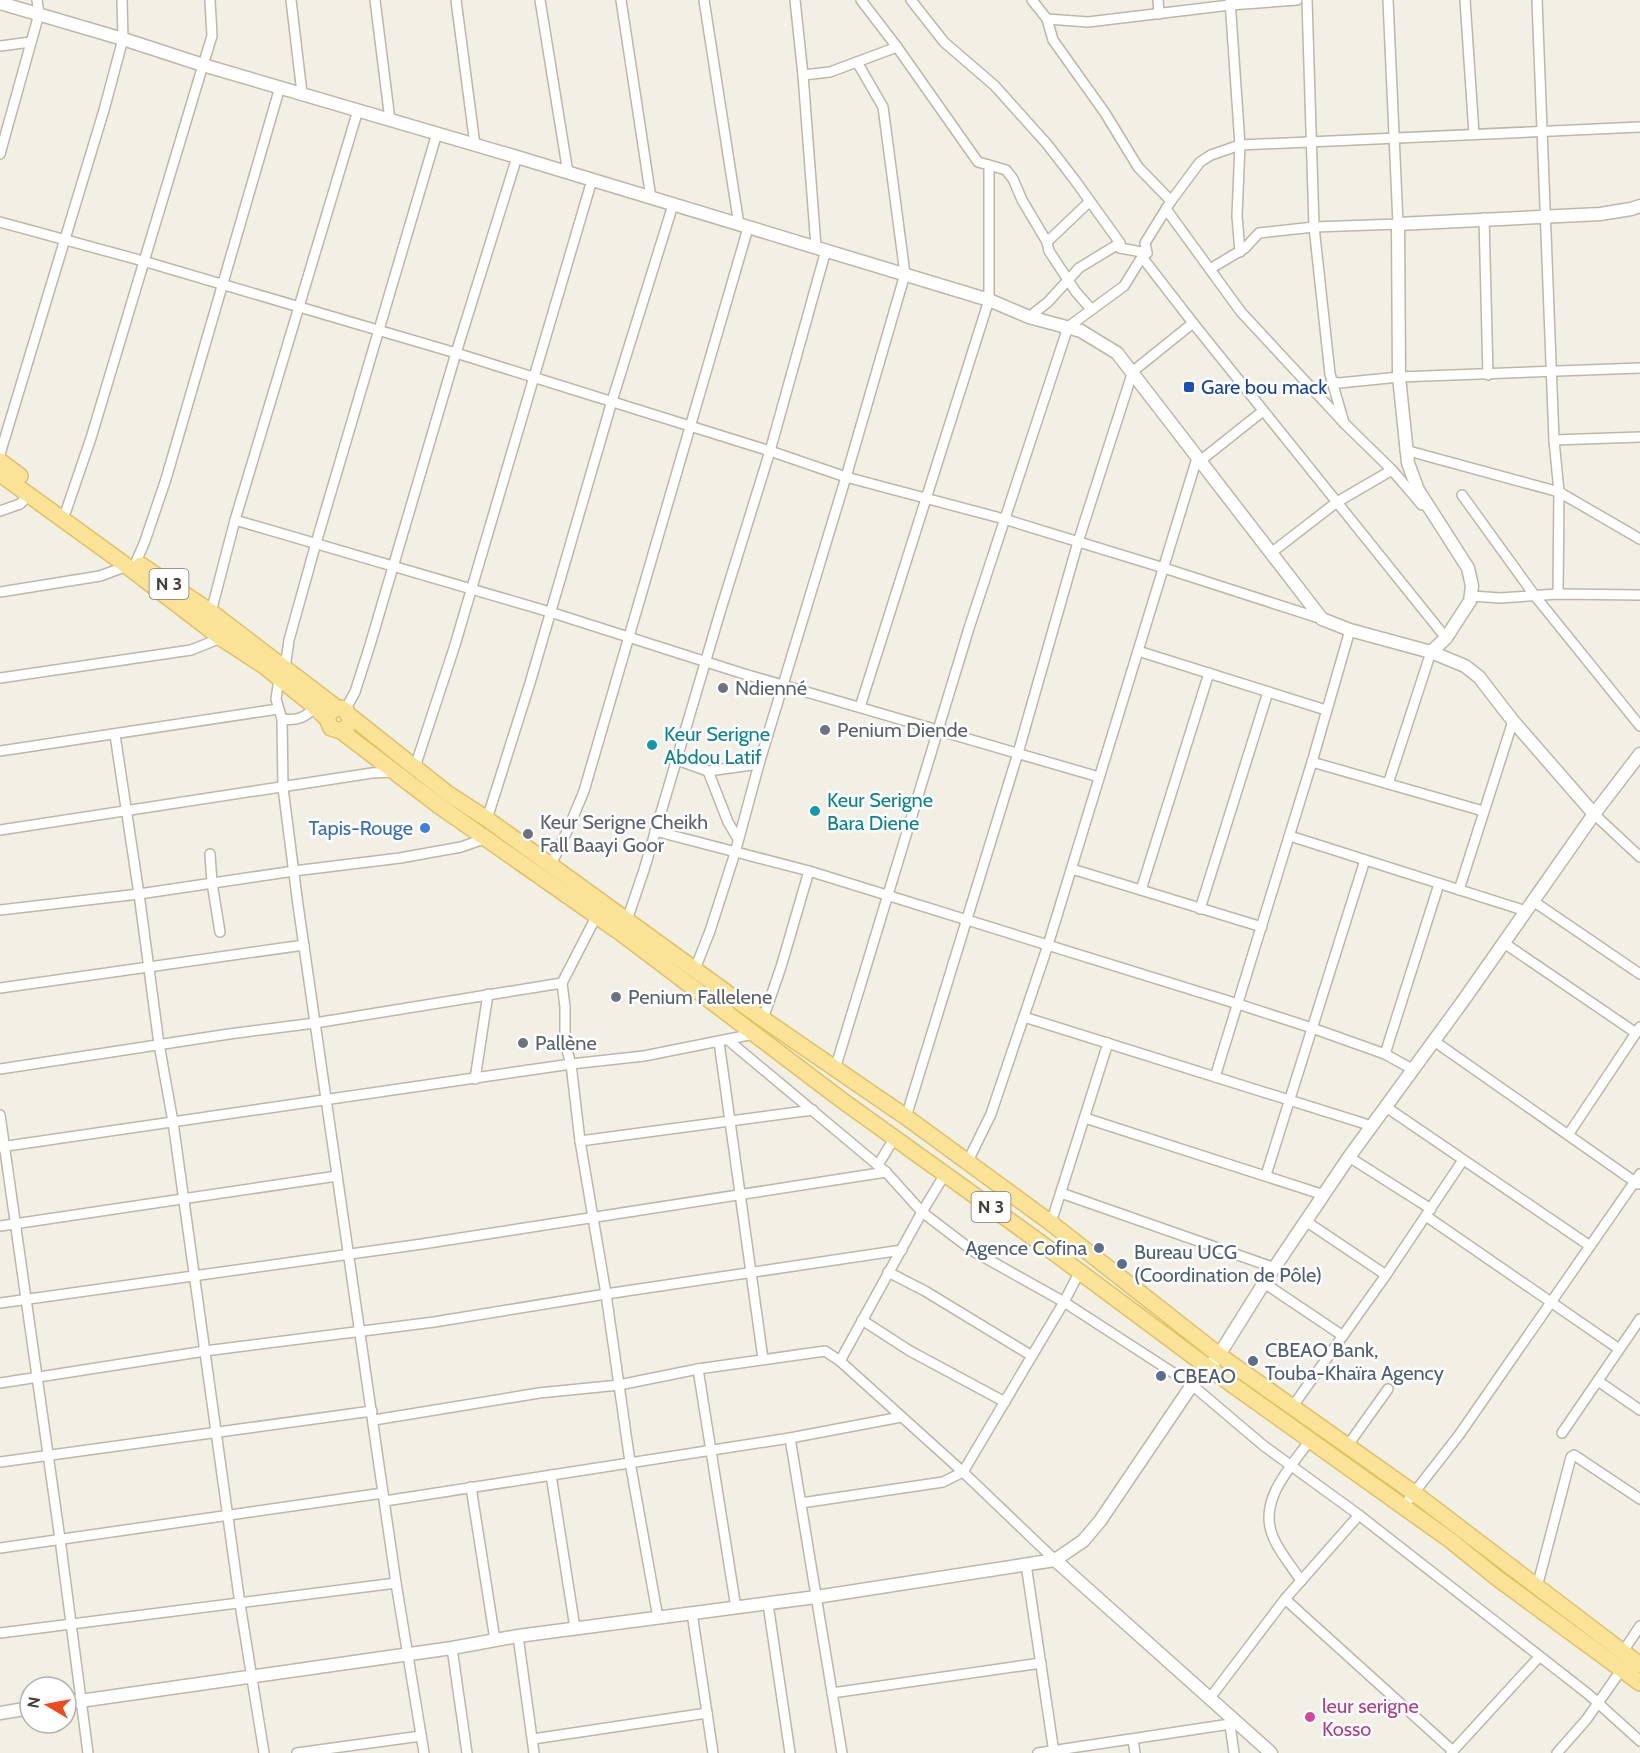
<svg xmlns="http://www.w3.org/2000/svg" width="1640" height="1753" font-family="Cabin,sans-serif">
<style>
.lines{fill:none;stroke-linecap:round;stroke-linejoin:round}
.minor-casing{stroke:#bdb7a8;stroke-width:12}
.tertiary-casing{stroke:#bdb7a8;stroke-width:15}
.primary-casing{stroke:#dfc166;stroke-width:18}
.minor{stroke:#fff;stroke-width:9}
.tertiary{stroke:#fff;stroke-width:12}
.primary{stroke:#fae396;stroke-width:15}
.transit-dot{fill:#1a4fb4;stroke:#fff;stroke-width:2}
.worship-dot{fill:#6b7280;stroke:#fff;stroke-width:2}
.culture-dot{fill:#0f9aa8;stroke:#fff;stroke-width:2}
.shop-dot{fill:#3f7fe0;stroke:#fff;stroke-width:2}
.service-dot{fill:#5c6f8a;stroke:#fff;stroke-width:2}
.hotel-dot{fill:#d1479c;stroke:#fff;stroke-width:2}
.labels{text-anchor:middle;stroke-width:5;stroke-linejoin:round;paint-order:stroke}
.shield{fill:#fff;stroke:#7c7972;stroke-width:1.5}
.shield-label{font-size:18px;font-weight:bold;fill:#443f35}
.transit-label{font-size:20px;fill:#164399;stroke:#fff;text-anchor:start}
.worship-label{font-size:20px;fill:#5b616d;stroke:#fff;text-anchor:start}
.culture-label{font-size:20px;fill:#0d838f;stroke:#fff;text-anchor:start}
.shop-label{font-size:20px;fill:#366cbe;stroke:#fff;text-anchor:end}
.service-label{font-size:20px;fill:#4e5e75;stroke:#fff;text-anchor:start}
.hotel-label{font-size:20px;fill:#b23c85;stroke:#fff;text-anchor:start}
</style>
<rect width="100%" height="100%" fill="#f2efe5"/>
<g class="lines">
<g class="minor-casing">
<g id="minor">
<path d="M 291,0 L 302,93"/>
<path d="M 375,0 L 390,120"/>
<path d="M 456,0 L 475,145"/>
<path d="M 540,0 L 568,173"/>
<path d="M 621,0 L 651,198"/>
<path d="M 704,0 L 739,225"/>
<path d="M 795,0 L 803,75 L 816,247"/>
<path d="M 911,0 L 944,42 L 995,86 L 1047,144 L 1074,179 L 1120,243"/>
<path d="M 1032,0 L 1047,19 L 1088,22 L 1230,5 L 1297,0"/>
<path d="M 1158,0 L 1159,14"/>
<path d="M 1230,0 L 1240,145 L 1237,216 L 1240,252"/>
<path d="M 1307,0 L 1314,227 L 1330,374 L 1344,423"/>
<path d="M 1465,0 L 1474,134"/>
<path d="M 1537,0 L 1554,440 L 1559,492 L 1558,594"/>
<path d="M 1047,19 L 1053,40 L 1105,113 L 1138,167 L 1171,201 L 1200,162 L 1211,155 L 1240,145 L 1640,127"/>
<path d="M 0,46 L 31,42"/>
<path d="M 803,75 L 830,72 L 897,47"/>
<path d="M 0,154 L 39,14 L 37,0"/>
<path d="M 989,165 L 1006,170 L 1013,179 L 1022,200 L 1047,242 L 1049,251 L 1076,292 L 1091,309"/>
<path d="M 1166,209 L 1241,312 L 1344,423 L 1392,470 L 1422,505"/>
<path d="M 1484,218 L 1488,375"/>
<path d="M 0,222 L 143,261 L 456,353 L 770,451 L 846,477 L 1004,519 L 1164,568 L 1322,619"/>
<path d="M 1047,242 L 1089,202"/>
<path d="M 1142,257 L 1193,323 L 1446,638"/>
<path d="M 1210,269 L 1245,248 L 1259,233 L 1314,227 L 1398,224 L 1388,0"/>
<path d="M 1029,317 L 1048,302 L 1079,268 L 1120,243 L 1120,248 L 1147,253"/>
<path d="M 1132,372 L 1193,323"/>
<path d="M 1333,382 L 1339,383 L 1399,377 L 1640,368"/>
<path d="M 1554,440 L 1640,437"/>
<path d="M 1405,450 L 1559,492 L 1640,539"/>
<path d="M 0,454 L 104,110 L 123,39 L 122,0"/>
<path d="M 1200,461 L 1263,411"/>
<path d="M 1462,495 L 1535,596 L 1640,726"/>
<path d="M 0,511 L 20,504 L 29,495"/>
<path d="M 66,511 L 91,438 L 203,65 L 212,36 L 210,0"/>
<path d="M 235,520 L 550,612 L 741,673 L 1099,777"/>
<path d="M 1271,553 L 1337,502 L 1392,470"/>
<path d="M 136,562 L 145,541 L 166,479 L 280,87"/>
<path d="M 0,592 L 100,576 L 127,566"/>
<path d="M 1472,596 L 1500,598 L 1558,594 L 1640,595"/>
<path d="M 211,612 L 235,520 L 358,110"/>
<path d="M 1138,651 L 1326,710"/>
<path d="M 285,668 L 289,640 L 316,543 L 437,133"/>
<path d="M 0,678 L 191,650 L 221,638"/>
<path d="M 279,679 L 276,699 L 282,719 L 283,788 L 298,905 L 396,1583 L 424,1753"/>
<path d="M 860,707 L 989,300 L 989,165 L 978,162 L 897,47 L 861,0"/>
<path d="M 345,710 L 355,692 L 370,645 L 456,353 L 517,157"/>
<path d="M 282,719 C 297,721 305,718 315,707"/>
<path d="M 115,735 L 139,894 L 159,1044 L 173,1122 L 240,1604 L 264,1753"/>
<path d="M 0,751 L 278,709"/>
<path d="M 677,760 L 708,771 L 759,764"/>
<path d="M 1312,762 L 1483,811"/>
<path d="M 415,767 L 455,645 L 592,180"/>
<path d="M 708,771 L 728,822 L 738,839"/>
<path d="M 1388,784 L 1431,652"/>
<path d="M 1594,814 L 1640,857"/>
<path d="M 487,819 L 530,683 L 612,401 L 673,205"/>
<path d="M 0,830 L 372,773 L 394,772"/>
<path d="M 655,831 L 809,871 L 1238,1004 L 1312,1028 L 1385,1054 L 1412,1069"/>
<path d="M 1290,836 L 1526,911"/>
<path d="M 210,854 L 212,883 L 220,932"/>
<path d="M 550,867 L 569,827 L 584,791 L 748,228"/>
<path d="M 1072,869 L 1262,927"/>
<path d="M 1141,890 L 1209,673"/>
<path d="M 1459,890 L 1513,721"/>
<path d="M 1533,901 L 1640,974"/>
<path d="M 1200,909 L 1268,692"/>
<path d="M 0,910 L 139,894 L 294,871 L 400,858 L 461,847 L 487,838"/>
<path d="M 597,915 L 562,983 L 565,1007 L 565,1043 L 571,1064 L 580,1141 L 606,1294 L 630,1462 L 658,1618"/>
<path d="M 626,923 L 644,870 L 721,609 L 770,451 L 826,250"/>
<path d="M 1504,943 L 1636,1033"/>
<path d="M 695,969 L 710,931 L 735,853 L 759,764 L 846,477 L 905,274 L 883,107 L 857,62"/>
<path d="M 0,988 L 304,945"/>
<path d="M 1024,1017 L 1372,1126"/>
<path d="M 763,1019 L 781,967 L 809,871"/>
<path d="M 728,1040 L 886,1172 L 922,1212 L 973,1251 L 1064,1302 L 1192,1385 L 1264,1446 L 1359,1515 L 1588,1694 L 1640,1741"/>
<path d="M 1434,1041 L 1638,1184"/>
<path d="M 719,1042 L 763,1359"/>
<path d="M 1385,1054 L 1439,884"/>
<path d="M 0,1069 L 229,1034 L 315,1023 L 562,983"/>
<path d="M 835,1069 L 969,628 L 1068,327 L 1124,286 L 1142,257 L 1147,253 L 1145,243 L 1171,201"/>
<path d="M 1215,1077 L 1312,762 L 1350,630"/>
<path d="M 475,1079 L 488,994"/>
<path d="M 1386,1107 L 1590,1246"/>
<path d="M 0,1115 L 60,1539 L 88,1753"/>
<path d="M 906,1117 L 1018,753 L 1078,542 L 1132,374"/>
<path d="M 1085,1118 L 1324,1195"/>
<path d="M 1568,1135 L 1640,1027"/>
<path d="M 580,1141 L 813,1110"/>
<path d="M 0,1147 L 571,1064 L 644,1056 L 754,1034"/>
<path d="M 1349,1157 L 1431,1209"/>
<path d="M 967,1163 L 991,1114 L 1048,945 L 1197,458"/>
<path d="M 878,1165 L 895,1137"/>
<path d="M 1266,1175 L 1365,860"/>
<path d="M 1061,1193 L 1275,1268"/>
<path d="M 1426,1216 L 1619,1349"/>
<path d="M 1307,1222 L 1386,1275"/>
<path d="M 1051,1223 L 1108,1043"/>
<path d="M 0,1226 L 337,1176"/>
<path d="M 888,1272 L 925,1291 L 1032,1356"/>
<path d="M 1264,1283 L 1343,1336"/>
<path d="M 0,1303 L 422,1244 L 886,1172"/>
<path d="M 862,1320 L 910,1351 L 1005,1402"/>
<path d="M 840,1361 L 922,1212 L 945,1174"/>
<path d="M 698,1369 L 736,1608"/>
<path d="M 1598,1381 L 1640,1410"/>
<path d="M 0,1383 L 205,1351 L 434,1322 L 606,1294 L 902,1250"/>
<path d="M 1293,1406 L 1386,1275 L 1463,1160"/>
<path d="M 374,1420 L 539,1393 L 619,1385 L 698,1369 L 825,1351 L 840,1361 L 963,1472 L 1055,1560"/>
<path d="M 1562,1433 L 1640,1319"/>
<path d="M 790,1438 L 842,1753"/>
<path d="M 1348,1445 L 1388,1389"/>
<path d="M 0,1462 L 372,1411"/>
<path d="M 551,1475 L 575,1628"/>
<path d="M 471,1487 L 495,1640"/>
<path d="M 385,1501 L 790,1438 L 901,1417"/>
<path d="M 801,1503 L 943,1482 L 963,1472 L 1064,1302 L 1079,1273"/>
<path d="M 1403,1507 L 1459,1435 L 1640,1174"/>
<path d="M 0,1548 L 383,1493"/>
<path d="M 1026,1564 L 1054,1753"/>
<path d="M 1301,1581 C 1292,1566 1277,1550 1272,1534 C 1259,1499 1291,1467 1310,1440"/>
<path d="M 1537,1587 L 1571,1457 L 1574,1455 L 1640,1499"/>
<path d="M 1285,1599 L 1453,1751"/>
<path d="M 768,1604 L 790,1753"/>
<path d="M 692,1613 L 713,1753"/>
<path d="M 0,1633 L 396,1583"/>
<path d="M 518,1636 L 534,1753"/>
<path d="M 452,1648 L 467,1753"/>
<path d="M 1622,1653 L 1640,1626"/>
<path d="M 832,1693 L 1041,1663"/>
<path d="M 1210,1698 L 1285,1599 L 1359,1515"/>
<path d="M 1230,1725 L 1234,1753"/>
<path d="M 533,1739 L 707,1713"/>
<path d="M 1133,1740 L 1135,1753"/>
<path d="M 297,1753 L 421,1736"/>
<path d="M 1038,1753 L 1237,1723"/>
<path d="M 1451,1753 L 1539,1657"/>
<path d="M 1557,1753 L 1586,1720 L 1622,1669"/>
</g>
</g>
<g class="tertiary-casing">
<g id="tertiary">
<path d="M 0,3 L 123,39 L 203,65 L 517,157 L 989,300 L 1029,317 L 1081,331 L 1117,353 L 1322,619 L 1350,630 L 1431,652 L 1465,666 L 1479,677 L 1513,721 L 1594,814"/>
<path d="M 1431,652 L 1446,638 L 1470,601 L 1472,586 L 1468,568 L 1418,490 L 1408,463 L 1399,377 L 1398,224 L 1600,214 L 1631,209 L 1640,206"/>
<path d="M 1055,1560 L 1271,1753"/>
<path d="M 66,1703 L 452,1648 L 518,1636 L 816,1597 L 1055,1560 L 1083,1541 L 1100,1521 L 1192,1385 L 1209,1368 L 1219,1355 L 1264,1283 L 1349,1157 L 1463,1001 L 1594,814 L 1640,754"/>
<path d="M 0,1713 L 30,1708"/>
</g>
</g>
<g class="primary-casing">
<g id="primary">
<path d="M 0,461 L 20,476"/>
<path d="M 0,474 L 127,566 L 221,638 L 264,666 L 315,707 L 327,719 L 331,728 L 341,731 L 347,727 L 350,721 L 347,712 L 341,708 L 332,710 L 327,719"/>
<path d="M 141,565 L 211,612 L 337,708"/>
<path d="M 349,715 L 447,793 L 487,819 L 763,1019 L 906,1117 L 1051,1223 L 1219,1355 L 1414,1493 L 1640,1665"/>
<path d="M 341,731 L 438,805 L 621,933 L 843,1101 L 1045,1246 L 1209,1368 L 1450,1540 L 1497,1578 L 1640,1683"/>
</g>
</g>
<use href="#minor" class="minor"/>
<use href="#tertiary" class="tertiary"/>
<use href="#primary" class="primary"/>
</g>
<rect class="transit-dot" x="1183" y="381" width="12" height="12" rx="3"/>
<g class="worship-dot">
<circle cx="723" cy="688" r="6"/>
<circle cx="825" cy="730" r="6"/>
<circle cx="528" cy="834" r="6"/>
<circle cx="616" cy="997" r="6"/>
<circle cx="523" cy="1043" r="6"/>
</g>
<g class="culture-dot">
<circle cx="652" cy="745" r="6"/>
<circle cx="815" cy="811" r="6"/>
</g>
<circle class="shop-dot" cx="425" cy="828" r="6"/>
<g class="service-dot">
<circle cx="1099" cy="1248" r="6"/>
<circle cx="1122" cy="1264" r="6"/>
<circle cx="1253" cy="1361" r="6"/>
<circle cx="1161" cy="1376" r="6"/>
</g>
<circle class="hotel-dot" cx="1310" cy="1717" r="6"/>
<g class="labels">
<g class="shield">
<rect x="149.5" y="569" width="39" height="30" rx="4.5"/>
<rect x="971.5" y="1192" width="39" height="30" rx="4.5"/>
</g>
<g class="shield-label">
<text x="169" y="590">N 3</text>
<text x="991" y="1213">N 3</text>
</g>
<g class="transit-label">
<text x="1201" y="394">Gare bou mack</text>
</g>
<g class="worship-label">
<text x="735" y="695">Ndienné</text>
<text x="837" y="737">Penium Diende</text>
<text x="540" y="829">Keur Serigne Cheikh<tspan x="540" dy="23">Fall Baayi Goor</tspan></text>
<text x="628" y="1004">Penium Fallelene</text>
<text x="535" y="1050">Pallène</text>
</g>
<g class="culture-label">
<text x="664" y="741">Keur Serigne<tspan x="664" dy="23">Abdou Latif</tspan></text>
<text x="827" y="807">Keur Serigne<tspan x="827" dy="23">Bara Diene</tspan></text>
</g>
<g class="shop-label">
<text x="413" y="835">Tapis-Rouge</text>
</g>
<g class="service-label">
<text x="1087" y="1255" text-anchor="end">Agence Cofina</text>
<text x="1134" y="1259">Bureau UCG<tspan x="1134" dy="23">(Coordination de Pôle)</tspan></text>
<text x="1265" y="1357">CBEAO Bank,<tspan x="1265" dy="23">Touba-Khaïra Agency</tspan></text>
<text x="1173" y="1383">CBEAO</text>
</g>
<g class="hotel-label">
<text x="1322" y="1713">leur serigne<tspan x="1322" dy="23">Kosso</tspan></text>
</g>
</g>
<g transform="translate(48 1705) rotate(280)"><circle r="28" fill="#ffffff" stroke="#b4b2ae" stroke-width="1.5"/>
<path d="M0-4.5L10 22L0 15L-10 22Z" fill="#f2481c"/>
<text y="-9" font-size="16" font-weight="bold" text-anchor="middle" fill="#443f35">N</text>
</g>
</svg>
